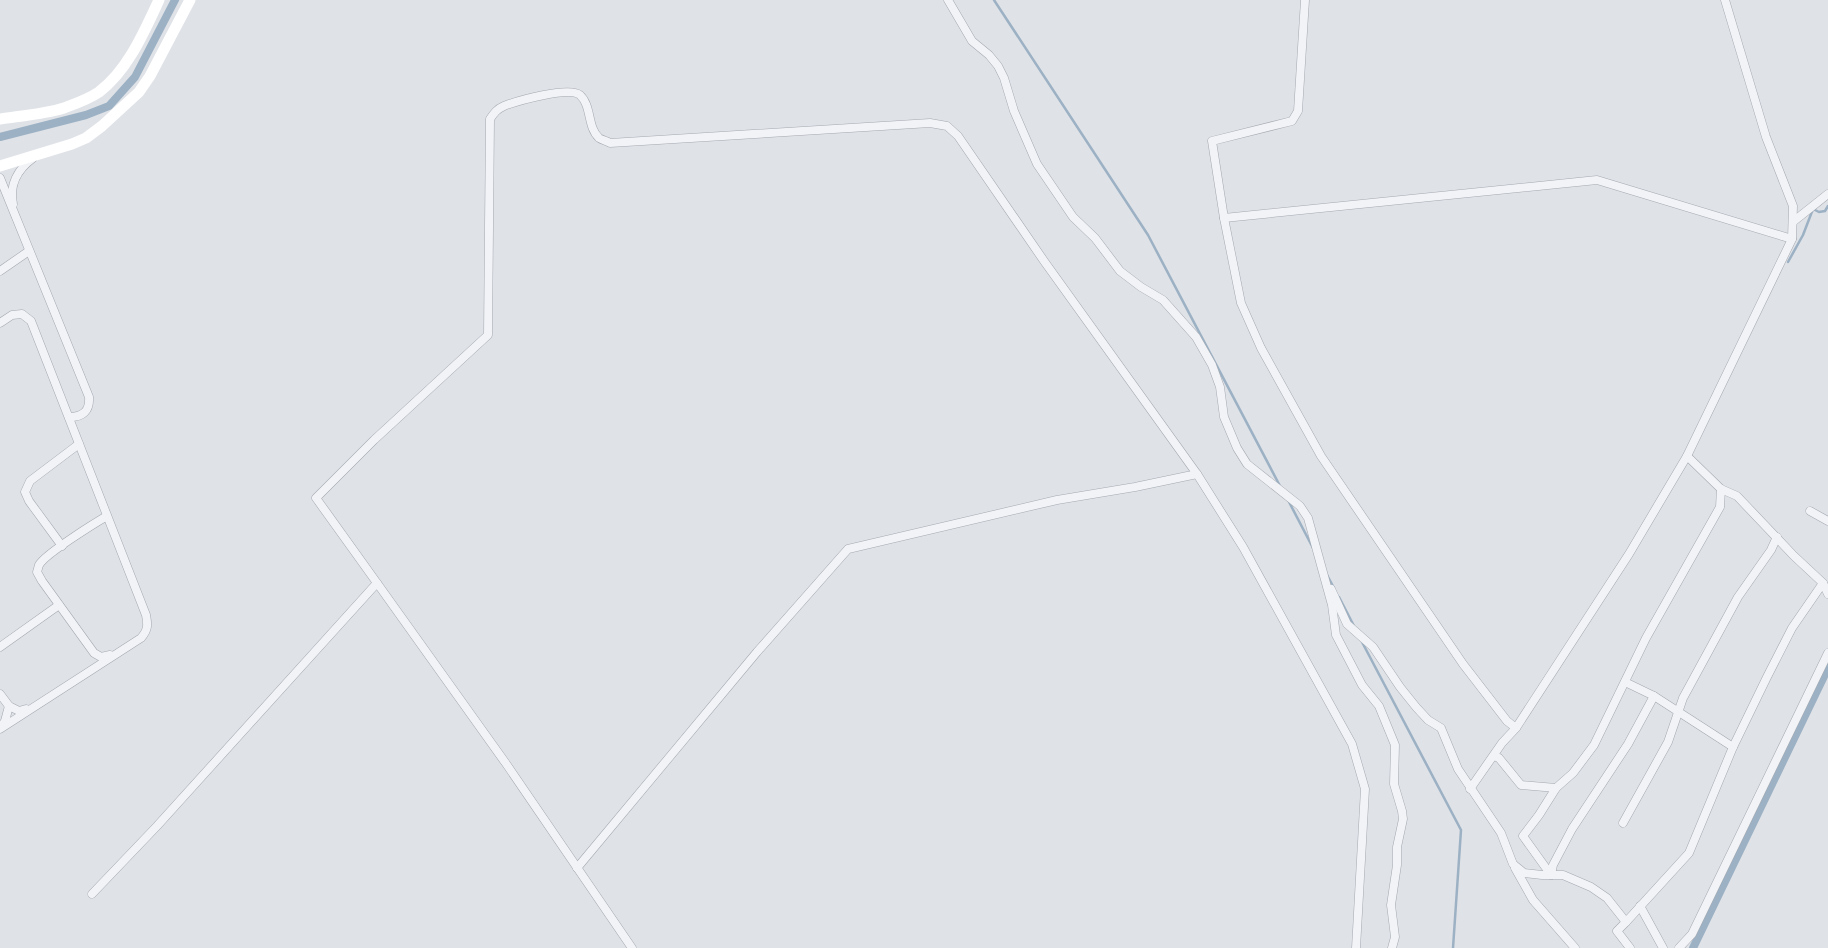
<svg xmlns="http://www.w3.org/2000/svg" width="1828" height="948" font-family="Arial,sans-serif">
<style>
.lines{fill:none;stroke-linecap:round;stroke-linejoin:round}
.stream{stroke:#9cb1c4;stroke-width:2.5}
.canal{stroke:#9cb1c4;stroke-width:8}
.street-casing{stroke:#a5a9b1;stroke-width:9}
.street{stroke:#f1f3f6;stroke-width:8}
.secondary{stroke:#fff;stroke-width:11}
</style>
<rect width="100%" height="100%" fill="#dfe2e7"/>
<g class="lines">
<g class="stream">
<path d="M 994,0 L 1148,235 L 1280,486"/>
<path d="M 1788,262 L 1803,235 L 1813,209 L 1819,212 L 1825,211 L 1828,206"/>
<path d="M 1288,500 L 1313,548"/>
<path d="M 1327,575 L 1334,588"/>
<path d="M 1339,597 L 1354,626"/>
<path d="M 1362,642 L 1461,830 L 1453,948"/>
</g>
<g class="canal">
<path d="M 0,137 L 86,115 L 109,106 L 135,77 L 175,0"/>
<path d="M 1693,948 L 1828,668"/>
</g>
<g class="street-casing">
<g id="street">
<path d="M 948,0 L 972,41 L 989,55 L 998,66 L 1004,78 L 1014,111 L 1037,164 L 1073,217 L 1095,238 L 1120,271 L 1141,287 L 1163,300 L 1196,337 L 1212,365 L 1220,387 L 1224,417 L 1237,448 L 1247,464 L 1300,506 L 1308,518 L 1332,605 L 1336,635 L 1362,685 L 1379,706 L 1395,745 L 1394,784 L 1402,811 L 1403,819 L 1397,847 L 1397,865 L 1391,905 L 1395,937 L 1392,948"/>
<path d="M 1305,0 L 1298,111 L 1292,121 L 1212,141 L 1224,218 L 1241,303 L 1261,348 L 1321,456 L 1463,664 L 1507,721 L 1516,728"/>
<path d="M 0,178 L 89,397 C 90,411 83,417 69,417"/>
<path d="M 13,204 C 9,185 18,169 33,158"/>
<path d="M 1224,218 L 1597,180 L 1792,239"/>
<path d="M 1794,221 L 1828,194"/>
<path d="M 0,271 L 29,251"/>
<path d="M 0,323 L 12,315 L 22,314 L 31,321 L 146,615 C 148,625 148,630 141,638 L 0,729"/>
<path d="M 1687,456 L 1721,489 L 1737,496 L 1794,556 L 1823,583 L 1828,594"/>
<path d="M 1197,474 L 1243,547 L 1352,744 L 1365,789 L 1356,948"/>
<path d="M 1810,511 L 1828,521"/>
<path d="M 107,516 C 95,523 45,554 39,565 C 39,565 37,572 37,572 L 42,581 L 94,653 L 101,657 L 110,655"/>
<path d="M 62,546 L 29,501 L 25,492 L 30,481 L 79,444"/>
<path d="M 377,583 L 507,765 L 632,948"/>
<path d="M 1331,589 L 1347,624 L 1373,647 L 1400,687 L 1416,707 L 1428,720 L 1441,728 L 1458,769 L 1501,833 L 1513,864 L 1524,873 L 1542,875 L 1563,875 L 1591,887 L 1607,898 L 1626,922 L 1689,853 L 1733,747 L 1767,677 L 1792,628 L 1823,583"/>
<path d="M 0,647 L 59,605"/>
<path d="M 1625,682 L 1654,696 L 1733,747"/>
<path d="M 0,694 L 9,706 L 19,711 L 26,709"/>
<path d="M 1,727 L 5,721 L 9,706"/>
<path d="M 1494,756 L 1499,758 L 1521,785 L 1556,788"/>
<path d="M 1470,789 L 1502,743 L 1516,728 L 1629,554 L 1687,456 L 1792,239 L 1793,206 L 1766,137 L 1725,0"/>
<path d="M 1623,823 L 1668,742 L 1683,698 L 1738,597 L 1771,550 L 1777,537"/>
<path d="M 1515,868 L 1533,900 L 1575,948"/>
<path d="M 1551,875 L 1523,836 L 1539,815 L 1556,788 L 1573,773 L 1594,745 L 1646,638 L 1720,507 L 1721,489"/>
<path d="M 1551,875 L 1553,865 L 1572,829 L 1628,744 L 1654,696"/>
<path d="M 92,894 L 157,826 L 377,583 L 316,498 L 374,440 L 488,335 L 490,119 C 494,113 497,109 504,106 C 517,101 569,86 580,95 C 592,106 587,127 599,138 C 602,140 607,141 610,143 L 930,123 L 947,126 L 958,136 L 1044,261 L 1197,474 L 1135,487 L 1057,500 L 848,549 L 757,652 L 577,868"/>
<path d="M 1640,906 L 1663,948"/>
<path d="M 1626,922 L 1617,931 L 1630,948"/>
<path d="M 1679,948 L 1692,934 L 1828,653"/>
</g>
</g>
<use href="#street" class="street"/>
<g class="secondary">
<path d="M 0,119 C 20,116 45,114 64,108 C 75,104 89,99 99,92 C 128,70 144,32 159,0"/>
<path d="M 0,166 L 72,144 L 86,138 L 102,126 L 139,92 L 150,76 L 190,0"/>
</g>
</g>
</svg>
